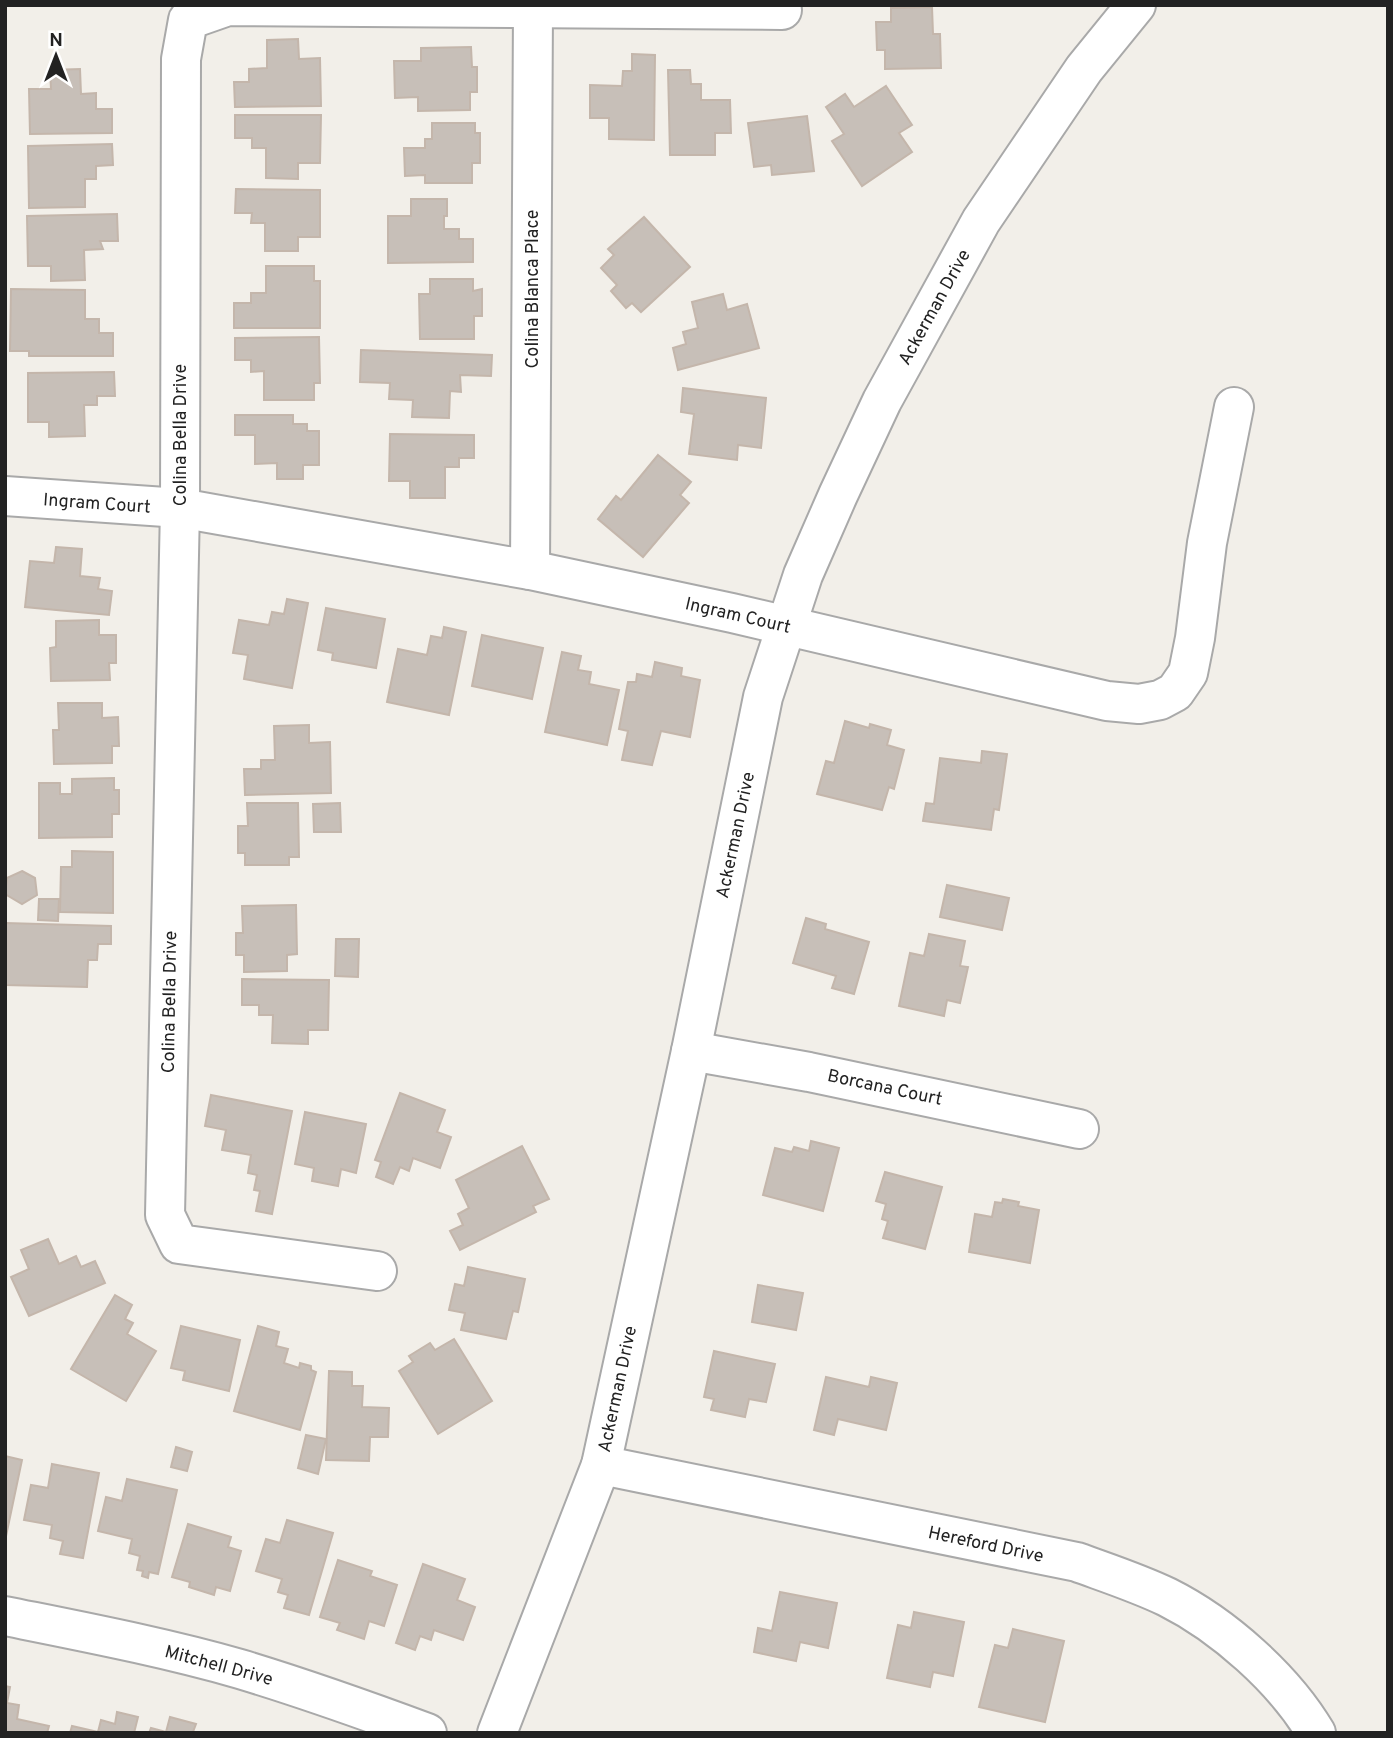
<svg xmlns="http://www.w3.org/2000/svg" width="1393" height="1738" font-family="Overpass,sans-serif">
<style>
.building{fill:#c7bfb8;stroke:#c4b6ab;stroke-width:2}
.lines{fill:none;stroke-linecap:round;stroke-linejoin:round}
.minor-casing{stroke:#a9a9a9;stroke-width:42}
.minor{stroke:#fff;stroke-width:38}
.labels{text-anchor:middle;stroke-width:7;stroke-linejoin:round;paint-order:stroke}
.street-label{font-size:18px;fill:#222;stroke:#fff}
</style>
<rect width="100%" height="100%" fill="#f2efe9"/>
<g class="building">
<path d="M 932,7 L 933,34 L 940,34 L 941,68 L 885,69 L 885,50 L 877,50 L 876,22 L 891,22 L 891,8 Z"/>
<path d="M 298,39 L 299,59 L 320,58 L 321,106 L 235,107 L 234,82 L 249,82 L 249,69 L 267,68 L 267,40 Z"/>
<path d="M 471,47 L 472,67 L 477,67 L 477,92 L 470,92 L 470,110 L 418,111 L 418,97 L 395,98 L 394,61 L 421,61 L 421,48 Z"/>
<path d="M 632,54 L 655,55 L 654,140 L 609,139 L 609,118 L 590,118 L 590,85 L 622,86 L 623,71 L 632,71 Z"/>
<path d="M 80,69 L 81,94 L 96,93 L 96,109 L 112,109 L 112,133 L 30,134 L 29,89 L 51,89 L 50,70 Z"/>
<path d="M 668,70 L 690,70 L 691,84 L 701,84 L 701,100 L 730,100 L 731,133 L 715,133 L 715,155 L 670,155 Z"/>
<path d="M 886,86 L 912,125 L 899,133 L 912,152 L 862,186 L 832,141 L 844,134 L 826,107 L 845,94 L 854,107 Z"/>
<path d="M 235,115 L 321,115 L 320,163 L 298,163 L 298,179 L 266,178 L 266,148 L 252,148 L 252,138 L 235,138 Z"/>
<path d="M 807,116 L 814,171 L 772,175 L 771,165 L 754,167 L 748,123 Z"/>
<path d="M 432,123 L 475,123 L 475,133 L 480,133 L 480,163 L 472,163 L 472,183 L 425,183 L 425,175 L 405,176 L 404,148 L 425,148 L 425,139 L 432,139 Z"/>
<path d="M 112,144 L 113,165 L 96,166 L 96,179 L 85,179 L 85,207 L 29,208 L 28,146 Z"/>
<path d="M 236,189 L 320,190 L 320,237 L 298,237 L 298,251 L 265,251 L 265,223 L 251,223 L 252,213 L 235,213 Z"/>
<path d="M 411,199 L 447,199 L 447,216 L 444,216 L 444,229 L 459,229 L 459,239 L 473,239 L 473,262 L 388,263 L 388,216 L 411,216 Z"/>
<path d="M 117,214 L 118,241 L 100,241 L 103,249 L 84,250 L 85,280 L 51,281 L 51,266 L 28,266 L 27,216 Z"/>
<path d="M 644,217 L 690,267 L 641,312 L 632,303 L 626,308 L 611,291 L 617,285 L 601,268 L 614,255 L 608,249 Z"/>
<path d="M 266,266 L 314,266 L 314,281 L 320,281 L 320,328 L 234,328 L 234,303 L 251,303 L 251,293 L 266,293 Z"/>
<path d="M 430,279 L 473,279 L 473,291 L 482,289 L 482,316 L 474,316 L 474,339 L 420,339 L 419,294 L 430,294 Z"/>
<path d="M 11,289 L 85,290 L 85,319 L 99,319 L 99,333 L 113,333 L 113,356 L 29,356 L 29,351 L 10,351 Z"/>
<path d="M 723,294 L 727,310 L 747,304 L 759,348 L 678,370 L 673,348 L 686,344 L 683,332 L 698,328 L 692,302 Z"/>
<path d="M 319,337 L 320,383 L 314,383 L 314,400 L 264,400 L 264,371 L 251,372 L 251,360 L 235,360 L 235,338 Z"/>
<path d="M 361,350 L 492,355 L 491,376 L 460,375 L 461,392 L 450,391 L 449,418 L 412,417 L 413,400 L 389,399 L 390,383 L 360,382 Z"/>
<path d="M 114,372 L 115,396 L 97,396 L 97,405 L 84,405 L 85,436 L 49,437 L 49,422 L 28,422 L 28,373 Z"/>
<path d="M 683,388 L 766,398 L 761,448 L 738,445 L 737,460 L 689,454 L 694,414 L 681,412 Z"/>
<path d="M 235,415 L 293,415 L 293,424 L 307,424 L 307,431 L 319,431 L 319,465 L 303,465 L 303,479 L 277,479 L 277,463 L 255,464 L 255,435 L 235,435 Z"/>
<path d="M 390,434 L 474,435 L 474,458 L 459,458 L 459,467 L 445,467 L 445,498 L 410,498 L 410,481 L 389,481 Z"/>
<path d="M 658,455 L 691,482 L 680,495 L 689,503 L 643,557 L 598,519 L 616,496 L 621,500 Z"/>
<path d="M 56,547 L 82,549 L 80,576 L 100,578 L 98,589 L 112,591 L 109,615 L 25,607 L 30,561 L 54,563 Z"/>
<path d="M 287,599 L 308,603 L 292,688 L 244,679 L 248,655 L 233,653 L 239,620 L 269,625 L 272,612 L 284,614 Z"/>
<path d="M 326,608 L 385,619 L 376,668 L 332,660 L 333,653 L 318,650 Z"/>
<path d="M 99,620 L 99,635 L 116,635 L 116,663 L 109,663 L 110,680 L 51,681 L 50,648 L 56,647 L 56,621 Z"/>
<path d="M 444,627 L 466,632 L 449,715 L 387,702 L 398,649 L 427,655 L 431,636 L 442,638 Z"/>
<path d="M 482,635 L 543,648 L 532,699 L 472,686 Z"/>
<path d="M 562,652 L 581,656 L 578,670 L 591,672 L 589,684 L 619,690 L 607,745 L 545,732 Z"/>
<path d="M 655,662 L 682,668 L 681,676 L 700,680 L 690,737 L 661,731 L 652,765 L 622,760 L 628,731 L 619,729 L 628,682 L 636,682 L 637,674 L 652,677 Z"/>
<path d="M 58,703 L 102,703 L 102,718 L 118,717 L 119,746 L 112,746 L 112,763 L 54,764 L 53,730 L 59,730 Z"/>
<path d="M 845,721 L 869,728 L 870,724 L 891,730 L 887,745 L 904,750 L 894,789 L 889,787 L 882,810 L 817,794 L 826,761 L 834,763 Z"/>
<path d="M 309,725 L 309,743 L 330,742 L 331,793 L 245,795 L 244,769 L 261,769 L 261,760 L 275,760 L 274,726 Z"/>
<path d="M 982,751 L 1007,754 L 999,810 L 994,809 L 991,830 L 923,821 L 926,803 L 934,804 L 940,758 L 981,763 Z"/>
<path d="M 114,778 L 114,790 L 119,790 L 119,814 L 112,814 L 112,837 L 39,838 L 39,783 L 60,783 L 60,794 L 72,794 L 72,779 Z"/>
<path d="M 247,803 L 298,803 L 299,857 L 289,857 L 289,865 L 245,865 L 245,853 L 238,853 L 238,826 L 248,826 Z"/>
<path d="M 340,803 L 341,832 L 314,832 L 313,804 Z"/>
<path d="M 72,851 L 113,852 L 113,913 L 60,912 L 61,867 L 72,867 Z"/>
<path d="M 22,871 L 35,878 L 37,895 L 22,904 L 5,894 L 7,878 Z"/>
<path d="M 947,885 L 1009,898 L 1002,930 L 940,917 Z"/>
<path d="M 39,899 L 59,899 L 58,921 L 38,920 Z"/>
<path d="M 296,905 L 297,954 L 287,955 L 287,971 L 244,972 L 244,955 L 236,955 L 236,933 L 243,933 L 242,906 Z"/>
<path d="M 806,918 L 826,924 L 825,929 L 869,942 L 854,994 L 832,988 L 836,976 L 793,963 Z"/>
<path d="M 5,923 L 111,926 L 111,944 L 98,944 L 97,960 L 88,960 L 87,987 L 5,985 Z"/>
<path d="M 929,934 L 965,941 L 960,966 L 968,967 L 960,1003 L 947,1000 L 944,1016 L 899,1006 L 910,953 L 924,956 Z"/>
<path d="M 336,939 L 359,939 L 358,977 L 335,976 Z"/>
<path d="M 242,979 L 329,980 L 328,1030 L 308,1030 L 308,1044 L 272,1043 L 273,1015 L 259,1015 L 259,1005 L 242,1005 Z"/>
<path d="M 400,1093 L 445,1110 L 437,1132 L 451,1137 L 440,1168 L 413,1158 L 409,1171 L 400,1167 L 393,1184 L 376,1177 L 381,1162 L 375,1160 Z"/>
<path d="M 211,1095 L 292,1111 L 272,1214 L 256,1211 L 260,1191 L 254,1190 L 257,1175 L 248,1173 L 251,1155 L 222,1150 L 226,1130 L 205,1126 Z"/>
<path d="M 305,1112 L 366,1124 L 356,1173 L 341,1169 L 338,1186 L 312,1181 L 314,1168 L 295,1164 Z"/>
<path d="M 811,1141 L 839,1148 L 823,1211 L 763,1195 L 775,1148 L 792,1152 L 794,1147 L 809,1151 Z"/>
<path d="M 522,1146 L 549,1199 L 533,1206 L 536,1212 L 460,1250 L 450,1231 L 463,1225 L 458,1214 L 469,1208 L 456,1180 Z"/>
<path d="M 885,1172 L 942,1187 L 925,1249 L 883,1238 L 888,1221 L 882,1219 L 886,1204 L 876,1201 Z"/>
<path d="M 1003,1199 L 1019,1202 L 1018,1206 L 1039,1210 L 1030,1263 L 969,1252 L 975,1214 L 992,1217 L 995,1202 L 1002,1203 Z"/>
<path d="M 48,1239 L 59,1264 L 76,1256 L 81,1267 L 95,1261 L 105,1283 L 29,1316 L 11,1277 L 29,1269 L 21,1250 Z"/>
<path d="M 468,1267 L 525,1279 L 518,1312 L 513,1311 L 506,1339 L 461,1330 L 465,1313 L 449,1310 L 455,1284 L 464,1286 Z"/>
<path d="M 758,1285 L 803,1293 L 796,1330 L 752,1322 Z"/>
<path d="M 115,1295 L 132,1305 L 125,1319 L 133,1323 L 127,1334 L 156,1351 L 126,1401 L 71,1369 Z"/>
<path d="M 181,1326 L 240,1340 L 229,1391 L 183,1380 L 185,1371 L 171,1368 Z"/>
<path d="M 258,1326 L 279,1332 L 276,1346 L 288,1349 L 284,1363 L 299,1368 L 300,1363 L 311,1366 L 311,1370 L 316,1372 L 300,1430 L 234,1411 Z"/>
<path d="M 454,1339 L 492,1401 L 438,1434 L 399,1371 L 413,1362 L 409,1356 L 430,1343 L 435,1350 Z"/>
<path d="M 714,1351 L 775,1364 L 766,1402 L 749,1399 L 745,1417 L 711,1410 L 714,1399 L 704,1397 Z"/>
<path d="M 329,1371 L 352,1372 L 352,1386 L 363,1386 L 362,1407 L 389,1408 L 388,1437 L 370,1437 L 369,1461 L 326,1460 Z"/>
<path d="M 826,1377 L 869,1387 L 871,1377 L 897,1383 L 886,1430 L 838,1419 L 834,1435 L 814,1430 Z"/>
<path d="M 306,1435 L 326,1439 L 318,1474 L 298,1468 Z"/>
<path d="M 176,1447 L 192,1452 L 187,1471 L 171,1467 Z"/>
<path d="M 5,1456 L 22,1460 L 5,1541 Z"/>
<path d="M 52,1464 L 99,1473 L 83,1558 L 60,1554 L 63,1541 L 50,1538 L 52,1525 L 24,1520 L 31,1485 L 48,1488 Z"/>
<path d="M 127,1479 L 177,1490 L 158,1574 L 149,1572 L 148,1578 L 142,1576 L 143,1571 L 137,1570 L 140,1556 L 129,1553 L 132,1539 L 98,1531 L 106,1497 L 122,1501 Z"/>
<path d="M 287,1520 L 333,1533 L 309,1615 L 284,1608 L 288,1595 L 278,1592 L 282,1579 L 256,1571 L 266,1539 L 280,1543 Z"/>
<path d="M 188,1524 L 231,1537 L 228,1547 L 241,1551 L 230,1591 L 216,1587 L 214,1595 L 189,1587 L 190,1582 L 172,1577 Z"/>
<path d="M 338,1560 L 372,1571 L 370,1576 L 397,1585 L 384,1626 L 369,1621 L 364,1639 L 337,1630 L 340,1623 L 320,1617 Z"/>
<path d="M 423,1564 L 465,1579 L 457,1600 L 475,1607 L 463,1640 L 434,1630 L 431,1640 L 420,1636 L 415,1650 L 396,1643 Z"/>
<path d="M 780,1592 L 837,1603 L 828,1648 L 800,1642 L 796,1661 L 754,1652 L 758,1628 L 772,1631 Z"/>
<path d="M 914,1612 L 964,1622 L 953,1676 L 933,1672 L 930,1687 L 887,1678 L 898,1625 L 911,1628 Z"/>
<path d="M 1013,1629 L 1064,1641 L 1045,1722 L 979,1707 L 995,1645 L 1008,1648 Z"/>
<path d="M 5,1686 L 10,1687 L 7,1703 L 19,1705 L 17,1719 L 49,1726 L 47,1733 L 5,1733 Z"/>
<path d="M 117,1712 L 138,1717 L 134,1733 L 70,1733 L 72,1726 L 98,1732 L 101,1720 L 115,1724 Z"/>
<path d="M 170,1717 L 196,1724 L 193,1732 L 197,1733 L 149,1733 L 151,1728 L 166,1732 Z"/>
</g>
<g class="lines">
<g class="minor-casing">
<g id="minor">
<path d="M 5,496 L 180,508 L 530,570 L 732,613 L 1107,701 L 1139,704 L 1160,700 L 1175,692 L 1188,673 L 1195,638 L 1207,543 L 1234,407"/>
<path d="M 530,570 L 533,8"/>
<path d="M 691,1051 L 809,1072 L 1079,1129"/>
<path d="M 377,1271 L 179,1244 L 165,1215 L 180,508 L 181,59 L 188,20 L 228,6 L 782,10"/>
<path d="M 601,1465 L 1077,1562 C 1107,1573 1138,1583 1167,1597 C 1223,1625 1284,1679 1316,1733"/>
<path d="M 5,1616 C 84,1632 163,1647 240,1669 C 303,1688 365,1710 427,1733"/>
<path d="M 497,1733 L 601,1465 L 691,1051 L 763,697 L 803,575 L 838,495 L 882,401 L 981,221 L 1084,69 L 1136,5"/>
</g>
</g>
<use href="#minor" class="minor"/>
</g>
<g class="labels">
<g class="street-label">
<text transform="translate(532 289) rotate(-90)" y="6">Colina Blanca Place</text>
<text transform="translate(934 307) rotate(-61)" y="6">Ackerman Drive</text>
<text transform="translate(180 435) rotate(-90)" y="6">Colina Bella Drive</text>
<text transform="translate(97 503) rotate(4)" y="6">Ingram Court</text>
<text transform="translate(738 615) rotate(13)" y="6">Ingram Court</text>
<text transform="translate(735 835) rotate(-78)" y="6">Ackerman Drive</text>
<text transform="translate(169 1002) rotate(-89)" y="6">Colina Bella Drive</text>
<text transform="translate(885 1087) rotate(12)" y="6">Borcana Court</text>
<text transform="translate(617 1389) rotate(-78)" y="6">Ackerman Drive</text>
<text transform="translate(986 1544) rotate(12)" y="6">Hereford Drive</text>
<text transform="translate(219 1665) rotate(15)" y="6">Mitchell Drive</text>
</g>
</g>
<rect width="1393" height="1738" fill="none" stroke="#222222" stroke-width="14"/>
<g transform="translate(56 56)" stroke="#ffffff" stroke-width="5" paint-order="stroke">
<path d="M0-5L12 26L0 18L-12 26Z" fill="#222222"/>
<text y="-10" font-size="19" font-weight="bold" text-anchor="middle" fill="#222222">N</text>
</g>
</svg>
